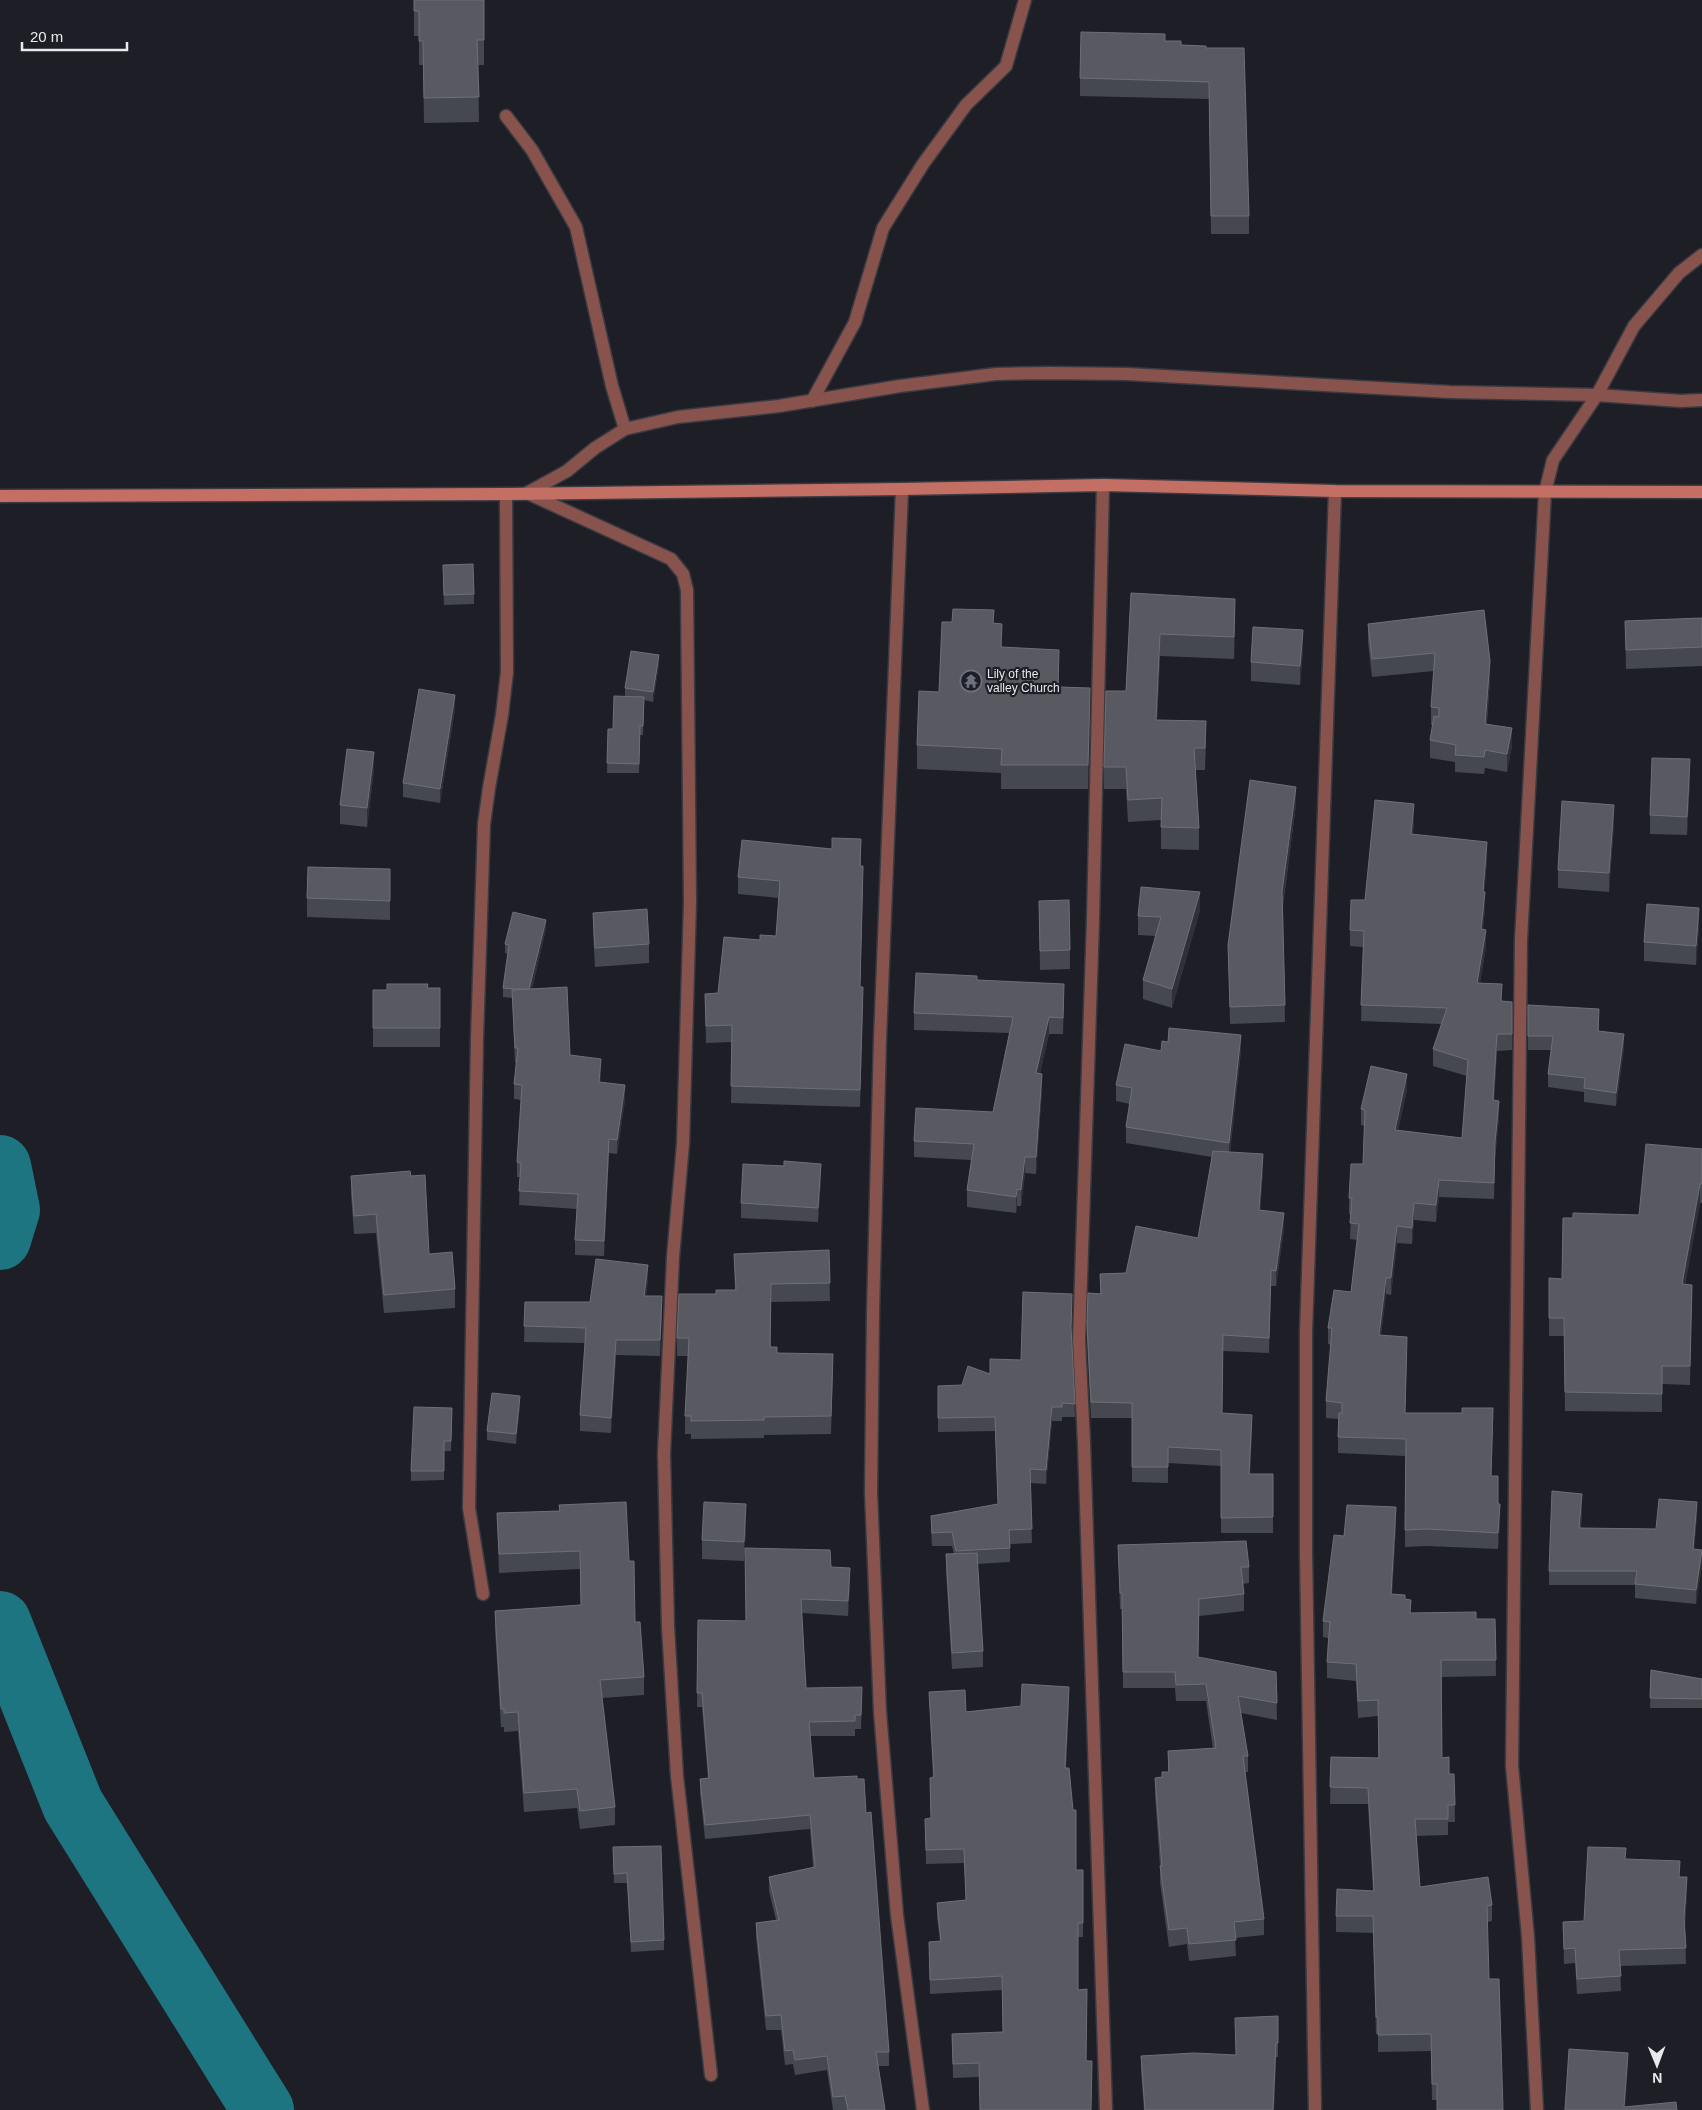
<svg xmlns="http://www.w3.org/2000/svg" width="1702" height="2110" font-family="Arial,sans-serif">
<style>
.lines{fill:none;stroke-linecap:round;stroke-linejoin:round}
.river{stroke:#1e7582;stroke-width:62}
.lane-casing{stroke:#3a3b42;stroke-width:15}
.street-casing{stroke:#3a3b42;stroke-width:15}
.secondary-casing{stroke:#3a3b42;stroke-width:15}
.lane{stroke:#88534c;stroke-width:12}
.street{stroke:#88534c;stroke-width:12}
.secondary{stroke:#c46f64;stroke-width:12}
.wall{fill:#464850}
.shaded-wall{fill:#2f3038}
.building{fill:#585961;stroke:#6e7077}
.labels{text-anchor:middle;stroke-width:4.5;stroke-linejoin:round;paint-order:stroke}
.poi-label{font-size:12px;fill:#e8e9ee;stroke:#1e1f26;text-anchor:start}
</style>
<rect width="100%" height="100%" fill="#1e1f26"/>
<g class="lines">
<g class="river">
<path d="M 0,1166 L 9,1210 L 0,1239"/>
<path d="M 0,1622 L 73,1805 L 263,2110"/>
</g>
<g class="lane-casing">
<g id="lane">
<path d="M 506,116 L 532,150 L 576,227 L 612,386 L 625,429"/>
<path d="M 812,401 L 855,322 L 883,228 L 923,164 L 966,105 L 1006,66 L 1025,0"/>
</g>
</g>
<g class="street-casing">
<g id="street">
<path d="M 1103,485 L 1093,920 L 1079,1340 L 1084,1443 L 1106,2110"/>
<path d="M 902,489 L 880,1039 L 873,1312 L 871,1492 L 880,1712 L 897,1915 L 923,2110"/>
<path d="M 527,493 L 671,559 L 683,574 L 687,590 L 690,902 L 683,1144 L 673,1257 L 664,1454 L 668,1627 L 677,1776 L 711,2075"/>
<path d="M 527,493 L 567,471 L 595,448 L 625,429 L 678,417 L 779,406 L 900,386 L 996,374 L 1049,373 L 1127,374 L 1450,392 L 1597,395 L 1681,401 L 1702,400"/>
<path d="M 483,1594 L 469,1508 L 477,1039 L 484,824 L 489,788 L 502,715 L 507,672 L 506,494"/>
<path d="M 1315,2110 L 1306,1552 L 1306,1332 L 1335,491"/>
<path d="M 1537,2110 L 1528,1937 L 1512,1766 L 1521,940 L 1545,492 L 1553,460 L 1597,395 L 1634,326 L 1679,273 L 1702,255"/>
</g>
</g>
<g class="secondary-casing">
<path id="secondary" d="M 0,496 L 506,494 L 902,489 L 1103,485 L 1335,491 L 1702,492"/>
</g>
<use href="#lane" class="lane"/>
<use href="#street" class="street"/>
<use href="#secondary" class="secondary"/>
</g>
<g class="wall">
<path d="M 414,0 L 484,0 L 484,65 L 478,65 L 479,122 L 424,123 L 423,65 L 419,65 L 419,36 L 414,36 Z"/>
<path d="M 1165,41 L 1181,45 L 1206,48 L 1249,216 L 1249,234 L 1211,234 L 1209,99 L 1080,96 L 1080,78 Z"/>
<path d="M 443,575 L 474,594 L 474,604 L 444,605 Z"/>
<path d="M 1131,593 L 1235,621 L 1234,659 L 1160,656 L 1157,720 L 1206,743 L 1205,770 L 1195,770 L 1199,828 L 1199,850 L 1161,849 L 1161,820 L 1128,822 L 1126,789 L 1104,789 L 1104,767 L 1126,691 Z"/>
<path d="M 1484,610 L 1490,679 L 1487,724 L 1512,746 L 1507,772 L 1485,768 L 1484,774 L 1455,772 L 1455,762 L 1430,758 L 1430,740 L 1433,725 L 1431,725 L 1431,707 L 1434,671 L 1372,677 L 1368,642 L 1368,624 Z"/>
<path d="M 1702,618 L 1702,666 L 1626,669 L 1625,621 Z"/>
<path d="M 994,623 L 1002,647 L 1059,674 L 1059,687 L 1090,712 L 1088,789 L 1001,789 L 1001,773 L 917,769 L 917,745 L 939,692 Z"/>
<path d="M 1303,649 L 1300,685 L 1251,681 L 1251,662 Z"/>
<path d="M 659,664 L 653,702 L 644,700 L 643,735 L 640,735 L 639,773 L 607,773 L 608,729 L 613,729 L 625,696 L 625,688 Z"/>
<path d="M 455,709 L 440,803 L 403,797 L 403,783 Z"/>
<path d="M 374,770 L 367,827 L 340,824 L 340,805 Z"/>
<path d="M 1690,778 L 1687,835 L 1650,834 L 1650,815 Z"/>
<path d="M 1296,804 L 1283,906 L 1285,1022 L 1230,1024 L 1228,945 Z"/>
<path d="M 1414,821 L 1413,835 L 1487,859 L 1484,892 L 1485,908 L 1483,930 L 1486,946 L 1480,983 L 1502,1001 L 1512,1002 L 1512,1050 L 1497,1051 L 1494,1101 L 1499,1118 L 1495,1158 L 1494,1199 L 1439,1197 L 1436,1222 L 1414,1220 L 1412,1244 L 1397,1243 L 1391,1295 L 1386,1294 L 1381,1335 L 1407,1353 L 1405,1413 L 1493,1425 L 1491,1476 L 1498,1504 L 1500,1520 L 1498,1549 L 1427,1546 L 1405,1547 L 1405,1456 L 1338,1453 L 1338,1419 L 1326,1418 L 1326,1401 L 1331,1345 L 1328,1344 L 1328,1328 L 1351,1292 L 1357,1240 L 1350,1239 L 1351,1214 L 1349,1214 L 1349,1198 L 1363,1164 L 1364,1126 L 1361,1125 L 1361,1109 L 1407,1090 L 1398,1130 L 1462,1138 L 1467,1076 L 1433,1066 L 1433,1049 L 1441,1024 L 1361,1021 L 1363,947 L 1350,946 L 1350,930 L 1365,900 Z"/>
<path d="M 1614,823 L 1609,892 L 1558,888 L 1558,870 Z"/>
<path d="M 861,856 L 861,866 L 863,883 L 860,987 L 863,1003 L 860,1107 L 731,1103 L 732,1042 L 706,1043 L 705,994 L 718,993 L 760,940 L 776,936 L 779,898 L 738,894 L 738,877 Z"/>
<path d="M 390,869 L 390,920 L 307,917 L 307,898 Z"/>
<path d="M 1039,901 L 1070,950 L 1070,969 L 1040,970 Z"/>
<path d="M 1200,910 L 1172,1008 L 1143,999 L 1143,980 L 1156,936 L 1138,935 L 1138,916 Z"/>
<path d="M 593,913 L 649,944 L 649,963 L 595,967 L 593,931 Z"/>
<path d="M 1699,927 L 1696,965 L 1644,961 L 1644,942 Z"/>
<path d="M 546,929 L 532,989 L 570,1055 L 601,1073 L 600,1082 L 625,1100 L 617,1154 L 609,1153 L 604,1256 L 575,1255 L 575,1240 L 577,1209 L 519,1205 L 520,1177 L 517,1177 L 517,1162 L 521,1100 L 514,1099 L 514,1084 L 516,1063 L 515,1063 L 512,998 L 503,997 L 503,988 L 508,954 L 505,953 L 505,944 Z"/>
<path d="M 977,980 L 1064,1000 L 1063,1034 L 1049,1034 L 1040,1073 L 1042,1090 L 1036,1174 L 1025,1173 L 1021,1206 L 1017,1206 L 1016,1213 L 967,1207 L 967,1190 L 971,1160 L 914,1157 L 914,1141 L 993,1112 L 1009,1033 L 914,1030 L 914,1013 Z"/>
<path d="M 440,988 L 440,1047 L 373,1047 L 373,990 L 387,990 Z"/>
<path d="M 1528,1005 L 1599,1023 L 1599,1032 L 1624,1048 L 1616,1106 L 1584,1102 L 1584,1092 L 1548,1087 L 1548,1074 L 1551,1050 L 1528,1050 Z"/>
<path d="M 1161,1051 L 1241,1051 L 1230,1152 L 1263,1170 L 1260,1210 L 1284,1229 L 1276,1286 L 1271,1286 L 1269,1353 L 1223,1351 L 1222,1413 L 1252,1431 L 1250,1474 L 1273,1474 L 1273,1533 L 1221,1533 L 1221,1466 L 1168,1463 L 1168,1483 L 1132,1482 L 1132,1418 L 1091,1418 L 1087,1340 L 1087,1324 L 1100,1294 L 1100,1274 L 1126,1273 L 1198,1238 L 1212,1157 L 1126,1143 L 1126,1127 L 1130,1104 L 1116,1101 L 1116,1085 Z"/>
<path d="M 1702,1149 L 1702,1203 L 1700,1203 L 1685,1284 L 1692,1285 L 1690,1385 L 1662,1384 L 1662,1412 L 1565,1411 L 1564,1336 L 1549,1336 L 1549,1278 L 1562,1279 L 1573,1218 L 1639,1215 Z"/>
<path d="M 351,1176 L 411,1176 L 429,1254 L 455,1289 L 455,1308 L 384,1313 L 376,1233 L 354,1234 L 351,1194 Z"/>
<path d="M 821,1179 L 818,1222 L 741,1218 L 741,1203 Z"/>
<path d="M 829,1250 L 830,1301 L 771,1302 L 771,1347 L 777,1353 L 833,1372 L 831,1434 L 764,1435 L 764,1438 L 691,1439 L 691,1434 L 685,1434 L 685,1416 L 688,1356 L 677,1356 L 677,1338 L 716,1294 L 735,1290 L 734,1254 Z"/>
<path d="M 648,1280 L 646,1296 L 662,1311 L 660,1356 L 616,1355 L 611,1433 L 580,1431 L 580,1415 L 585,1343 L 524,1342 L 525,1302 L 590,1302 Z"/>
<path d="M 1072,1308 L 1071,1332 L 1075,1417 L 1062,1417 L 1062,1421 L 1052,1421 L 1046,1484 L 1030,1483 L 1032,1543 L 1010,1544 L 1010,1562 L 977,1564 L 983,1651 L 983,1667 L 952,1669 L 946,1570 L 946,1554 L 954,1554 L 952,1546 L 932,1546 L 931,1530 L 931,1516 L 998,1504 L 995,1431 L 938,1432 L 938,1386 L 962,1385 L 1021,1360 Z"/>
<path d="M 520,1405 L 516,1444 L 487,1440 L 487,1431 Z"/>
<path d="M 452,1408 L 451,1451 L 444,1451 L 444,1480 L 411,1481 L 411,1471 Z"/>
<path d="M 559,1505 L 629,1561 L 635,1622 L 644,1677 L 644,1695 L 602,1698 L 615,1807 L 615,1825 L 580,1829 L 577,1808 L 524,1812 L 518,1731 L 504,1732 L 504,1727 L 501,1727 L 495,1630 L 495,1611 L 581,1605 L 580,1569 L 499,1573 L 497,1513 L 559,1511 Z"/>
<path d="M 1582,1507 L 1581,1528 L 1656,1529 L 1697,1516 L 1694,1549 L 1702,1563 L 1696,1604 L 1635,1598 L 1635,1585 L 1549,1585 L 1549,1571 Z"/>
<path d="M 746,1523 L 744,1561 L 702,1559 L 702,1540 Z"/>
<path d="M 1396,1524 L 1392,1594 L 1405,1599 L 1411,1613 L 1476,1619 L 1495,1619 L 1496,1676 L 1442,1677 L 1442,1758 L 1449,1774 L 1454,1774 L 1455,1822 L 1448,1822 L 1448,1835 L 1416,1836 L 1420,1887 L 1492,1905 L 1492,1921 L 1488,1922 L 1437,2100 L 1432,2100 L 1431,2051 L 1378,2052 L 1378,2034 L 1376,2034 L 1373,1933 L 1336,1932 L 1336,1916 L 1373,1891 L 1368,1804 L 1330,1804 L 1331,1757 L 1378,1758 L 1378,1716 L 1358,1718 L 1356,1681 L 1327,1678 L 1327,1662 L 1328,1638 L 1323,1637 L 1323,1621 L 1344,1536 Z"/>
<path d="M 1118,1545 L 1249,1567 L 1249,1583 L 1243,1584 L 1244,1594 L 1244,1611 L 1199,1616 L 1198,1657 L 1276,1672 L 1277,1720 L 1241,1713 L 1248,1756 L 1248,1772 L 1245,1772 L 1264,1919 L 1264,1935 L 1235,1938 L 1236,1956 L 1189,1961 L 1187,1944 L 1169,1947 L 1160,1883 L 1160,1866 L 1155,1794 L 1155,1778 L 1162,1777 L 1168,1772 L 1168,1751 L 1213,1749 L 1206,1701 L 1176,1701 L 1175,1688 L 1123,1688 L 1122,1609 L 1120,1609 Z"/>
<path d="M 831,1567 L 850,1582 L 848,1616 L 802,1613 L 806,1688 L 862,1701 L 861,1729 L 855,1729 L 855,1736 L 810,1736 L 814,1778 L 857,1779 L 866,1813 L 889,2052 L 889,2066 L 878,2066 L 885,2110 L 833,2110 L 827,2070 L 795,2075 L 793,2064 L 785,2065 L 781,2030 L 766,2030 L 756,1937 L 756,1923 L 776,1920 L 769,1891 L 769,1877 L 813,1867 L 810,1829 L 705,1839 L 700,1793 L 700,1779 L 708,1778 L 702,1707 L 697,1707 L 698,1620 L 746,1621 Z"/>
<path d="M 1651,1670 L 1702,1679 L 1702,1708 L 1650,1708 Z"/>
<path d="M 929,1692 L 966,1712 L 1069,1701 L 1066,1768 L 1076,1870 L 1083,1870 L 1083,1937 L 1078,1937 L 979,2077 L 953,2078 L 952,2034 L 1003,2032 L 1002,1990 L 930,1994 L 929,1942 L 940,1941 L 937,1917 L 937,1903 L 966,1900 L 964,1863 L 926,1864 L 925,1819 L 931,1818 L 930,1778 L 933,1777 Z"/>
<path d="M 613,1847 L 664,1940 L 664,1950 L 631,1952 L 627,1883 L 614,1883 Z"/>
<path d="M 1626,1859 L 1680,1877 L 1687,1893 L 1685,1927 L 1686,1964 L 1620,1966 L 1621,1991 L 1577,1994 L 1575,1963 L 1564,1964 L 1563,1922 L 1584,1921 Z"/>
<path d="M 1278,2016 L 1278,2057 L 1276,2057 L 1274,2110 L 1144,2110 L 1141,2070 L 1141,2056 L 1236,2055 Z"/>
</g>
<g class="shaded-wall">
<path d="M 1235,599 L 1235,621 L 1234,659 L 1234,637 Z"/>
<path d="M 1303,630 L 1303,649 L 1300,685 L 1300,666 Z"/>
<path d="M 1160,634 L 1160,656 L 1156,742 L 1156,720 Z"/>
<path d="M 1059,650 L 1059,674 L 1058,711 L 1058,687 Z"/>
<path d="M 659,655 L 659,664 L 653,702 L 653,692 Z"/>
<path d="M 1490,661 L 1490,679 L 1485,742 L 1485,724 Z"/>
<path d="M 1090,688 L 1090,712 L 1088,789 L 1088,765 Z"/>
<path d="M 455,695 L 455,709 L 440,803 L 440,789 Z"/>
<path d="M 1512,728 L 1512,746 L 1507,772 L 1507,754 Z"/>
<path d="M 374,752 L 374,770 L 367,827 L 367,808 Z"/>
<path d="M 1690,759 L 1690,778 L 1687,835 L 1687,817 Z"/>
<path d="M 1296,787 L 1296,804 L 1282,909 L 1282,892 Z"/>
<path d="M 1414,804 L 1414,821 L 1411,851 L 1411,834 Z"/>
<path d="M 1614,805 L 1614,823 L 1609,892 L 1609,873 Z"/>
<path d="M 1487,842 L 1487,859 L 1483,908 L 1483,892 Z"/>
<path d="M 1200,892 L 1200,910 L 1172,1008 L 1172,989 Z"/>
<path d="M 1485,892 L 1485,908 L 1481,946 L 1481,929 Z"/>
<path d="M 1699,908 L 1699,927 L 1696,965 L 1696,946 Z"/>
<path d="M 546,920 L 546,929 L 529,1001 L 529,992 Z"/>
<path d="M 1486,930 L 1486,946 L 1477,1000 L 1477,983 Z"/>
<path d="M 863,987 L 863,1003 L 860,1107 L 860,1090 Z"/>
<path d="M 1049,1017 L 1049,1034 L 1036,1089 L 1036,1073 Z"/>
<path d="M 1497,1034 L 1497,1051 L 1493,1117 L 1493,1100 Z"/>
<path d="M 1624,1034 L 1624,1048 L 1616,1106 L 1616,1093 Z"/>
<path d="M 1241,1035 L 1241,1051 L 1229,1159 L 1229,1143 Z"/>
<path d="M 601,1059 L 601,1073 L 599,1096 L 599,1082 Z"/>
<path d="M 1042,1074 L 1042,1090 L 1036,1174 L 1036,1157 Z"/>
<path d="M 1407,1074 L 1407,1090 L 1395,1146 L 1395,1130 Z"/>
<path d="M 625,1085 L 625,1100 L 617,1154 L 617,1140 Z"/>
<path d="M 1499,1101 L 1499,1118 L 1495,1158 L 1494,1199 L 1495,1142 Z"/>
<path d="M 609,1139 L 609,1153 L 604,1256 L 604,1241 Z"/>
<path d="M 1263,1154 L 1263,1170 L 1259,1225 L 1259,1210 Z"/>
<path d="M 1025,1157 L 1025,1173 L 1021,1206 L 1021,1190 Z"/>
<path d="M 821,1164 L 821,1179 L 818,1222 L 818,1208 Z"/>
<path d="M 1439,1180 L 1439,1197 L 1436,1222 L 1436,1205 Z"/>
<path d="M 1700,1184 L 1700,1203 L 1682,1303 L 1682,1284 Z"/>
<path d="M 1017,1189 L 1017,1206 L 1016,1213 L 1016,1197 Z"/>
<path d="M 1414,1203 L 1414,1220 L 1412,1244 L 1412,1228 Z"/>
<path d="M 1284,1213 L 1284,1229 L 1276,1286 L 1276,1271 Z"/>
<path d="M 1397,1226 L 1397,1243 L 1391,1295 L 1391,1278 Z"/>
<path d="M 648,1265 L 648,1280 L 644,1311 L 644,1296 Z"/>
<path d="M 1271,1270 L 1271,1286 L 1269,1353 L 1269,1338 Z"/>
<path d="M 1386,1278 L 1386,1294 L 1379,1351 L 1379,1335 Z"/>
<path d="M 662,1296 L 662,1311 L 660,1356 L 660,1340 Z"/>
<path d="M 616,1340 L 616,1355 L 611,1433 L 611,1418 Z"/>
<path d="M 520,1396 L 520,1405 L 516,1444 L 516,1434 Z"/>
<path d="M 1052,1407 L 1052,1421 L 1046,1484 L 1046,1470 Z"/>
<path d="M 1493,1408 L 1493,1425 L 1491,1492 L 1491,1476 Z"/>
<path d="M 1252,1415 L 1252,1431 L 1249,1490 L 1249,1474 Z"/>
<path d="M 1582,1494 L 1582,1507 L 1579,1541 L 1579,1528 Z"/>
<path d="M 1697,1502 L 1697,1516 L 1693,1562 L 1693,1549 Z"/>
<path d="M 746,1504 L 746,1523 L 744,1561 L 744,1542 Z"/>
<path d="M 1500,1504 L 1500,1520 L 1498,1549 L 1498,1533 Z"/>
<path d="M 1396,1507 L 1396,1524 L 1391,1611 L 1391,1594 Z"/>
<path d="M 1702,1550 L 1702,1563 L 1696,1604 L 1696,1590 Z"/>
<path d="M 850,1568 L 850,1582 L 848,1616 L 848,1601 Z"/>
<path d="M 1069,1687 L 1069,1701 L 1065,1782 L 1065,1768 Z"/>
<path d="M 1687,1877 L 1687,1893 L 1684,1933 L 1684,1918 Z"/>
<path d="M 1276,2043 L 1276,2057 L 1274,2110 L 1273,2110 Z"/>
<path d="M 1628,2053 L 1628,2066 L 1625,2110 L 1624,2110 Z"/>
</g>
<g class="building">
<path d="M 414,0 L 484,0 L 484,40 L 477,40 L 479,97 L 424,98 L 423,41 L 419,41 L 419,11 L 414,11 Z"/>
<path d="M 1081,32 L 1165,34 L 1165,41 L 1181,41 L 1181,45 L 1206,46 L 1206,48 L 1244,48 L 1249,216 L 1211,216 L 1209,82 L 1080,78 Z"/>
<path d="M 473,564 L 474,594 L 444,595 L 443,565 Z"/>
<path d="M 1131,593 L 1235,599 L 1234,637 L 1160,634 L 1156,720 L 1206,721 L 1205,748 L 1194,748 L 1199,828 L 1161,827 L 1162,798 L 1128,800 L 1126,767 L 1104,767 L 1106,691 L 1126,691 Z"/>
<path d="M 953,609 L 994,610 L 993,623 L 1002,624 L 1001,647 L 1059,650 L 1058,687 L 1090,688 L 1088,765 L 1001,765 L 1002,749 L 917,745 L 919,691 L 939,692 L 942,622 L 952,622 Z"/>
<path d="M 1484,610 L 1490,661 L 1485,724 L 1512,728 L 1507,754 L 1485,750 L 1484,757 L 1455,755 L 1456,745 L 1430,740 L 1434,716 L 1439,717 L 1439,708 L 1431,707 L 1435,653 L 1372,659 L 1368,624 Z"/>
<path d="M 1702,618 L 1702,647 L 1626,650 L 1625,621 Z"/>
<path d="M 1253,627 L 1303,630 L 1300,666 L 1251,662 Z"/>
<path d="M 631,651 L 659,655 L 653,692 L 625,688 Z"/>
<path d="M 419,689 L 455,695 L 440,789 L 403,783 Z"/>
<path d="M 614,696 L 644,697 L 643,726 L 640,726 L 639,764 L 607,763 L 608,729 L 613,729 Z"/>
<path d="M 347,749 L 374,752 L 367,808 L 340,805 Z"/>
<path d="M 1652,758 L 1690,759 L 1687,817 L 1650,815 Z"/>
<path d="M 1250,780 L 1296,787 L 1282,892 L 1285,1005 L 1230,1007 L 1228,945 Z"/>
<path d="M 1375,800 L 1414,804 L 1411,834 L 1487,842 L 1483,892 L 1485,892 L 1481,929 L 1486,930 L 1477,983 L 1502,984 L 1501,1001 L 1512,1002 L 1512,1034 L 1497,1034 L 1493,1100 L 1499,1101 L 1495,1142 L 1494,1183 L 1439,1180 L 1436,1205 L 1414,1203 L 1412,1228 L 1397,1226 L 1391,1278 L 1386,1278 L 1379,1335 L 1407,1337 L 1405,1413 L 1462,1413 L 1462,1408 L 1493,1408 L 1491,1476 L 1498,1476 L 1498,1504 L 1500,1504 L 1498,1533 L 1427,1529 L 1405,1530 L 1406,1439 L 1338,1437 L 1339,1413 L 1342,1413 L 1342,1403 L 1326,1401 L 1332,1328 L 1328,1328 L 1334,1290 L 1351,1292 L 1359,1224 L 1350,1223 L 1352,1198 L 1349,1198 L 1351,1164 L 1363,1164 L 1365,1110 L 1361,1109 L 1371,1066 L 1407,1074 L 1395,1130 L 1462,1138 L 1468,1060 L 1433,1049 L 1447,1008 L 1361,1005 L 1364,931 L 1350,930 L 1351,900 L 1365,900 Z"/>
<path d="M 1562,801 L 1614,805 L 1609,873 L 1558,870 Z"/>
<path d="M 832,838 L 861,839 L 860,866 L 863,866 L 860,987 L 863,987 L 860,1090 L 731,1086 L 732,1025 L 706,1026 L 705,994 L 718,993 L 724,937 L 760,940 L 760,935 L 776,936 L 780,881 L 738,877 L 742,840 L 832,849 Z"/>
<path d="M 308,867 L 390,869 L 390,901 L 307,898 Z"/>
<path d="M 1141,887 L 1200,892 L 1172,989 L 1143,980 L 1161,917 L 1138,916 Z"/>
<path d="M 1069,900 L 1070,950 L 1040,951 L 1039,901 Z"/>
<path d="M 1647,904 L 1699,908 L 1696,946 L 1644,942 Z"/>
<path d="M 647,909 L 649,944 L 595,948 L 593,913 Z"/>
<path d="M 513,912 L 546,920 L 529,989 L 515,989 L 503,988 L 509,945 L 505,944 Z"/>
<path d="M 916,973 L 977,976 L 977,980 L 1064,984 L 1063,1018 L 1049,1017 L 1036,1073 L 1042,1074 L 1036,1157 L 1025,1157 L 1021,1190 L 1017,1189 L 1016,1197 L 967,1190 L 974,1144 L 914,1141 L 916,1108 L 993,1112 L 1013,1017 L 914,1013 Z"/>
<path d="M 387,984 L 428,984 L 427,988 L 440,988 L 440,1028 L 373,1028 L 373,990 L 387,990 Z"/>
<path d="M 567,987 L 570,1055 L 601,1059 L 599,1082 L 625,1085 L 617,1140 L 609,1139 L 604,1241 L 575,1240 L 578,1194 L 519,1191 L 521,1163 L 517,1162 L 522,1085 L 514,1084 L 518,1048 L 515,1048 L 512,990 Z"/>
<path d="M 1528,1005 L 1599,1009 L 1598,1031 L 1624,1034 L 1616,1093 L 1584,1088 L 1585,1078 L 1548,1074 L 1553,1036 L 1528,1036 Z"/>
<path d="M 1169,1028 L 1241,1035 L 1229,1143 L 1126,1127 L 1132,1088 L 1116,1085 L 1125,1044 L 1161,1051 L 1162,1041 L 1168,1042 Z"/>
<path d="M 1646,1144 L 1702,1149 L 1702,1184 L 1700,1184 L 1682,1284 L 1692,1285 L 1690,1366 L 1662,1366 L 1662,1394 L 1565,1392 L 1564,1318 L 1549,1318 L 1549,1278 L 1562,1279 L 1563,1218 L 1573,1218 L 1573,1213 L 1639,1215 Z"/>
<path d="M 1213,1151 L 1263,1154 L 1259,1210 L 1284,1213 L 1276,1271 L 1271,1270 L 1269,1338 L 1223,1335 L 1222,1413 L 1252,1415 L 1249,1474 L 1273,1474 L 1273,1517 L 1221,1518 L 1221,1450 L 1168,1447 L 1168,1467 L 1132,1467 L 1132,1403 L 1091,1402 L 1087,1324 L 1088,1293 L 1101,1294 L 1100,1274 L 1126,1273 L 1136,1226 L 1198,1238 Z"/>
<path d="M 784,1161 L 821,1164 L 818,1208 L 741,1203 L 743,1164 L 784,1166 Z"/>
<path d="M 410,1171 L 411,1176 L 425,1175 L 429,1254 L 452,1252 L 455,1289 L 384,1295 L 376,1214 L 354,1216 L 351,1176 Z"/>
<path d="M 829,1250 L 830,1283 L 771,1284 L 770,1347 L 777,1347 L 777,1353 L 833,1354 L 831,1416 L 764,1417 L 764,1420 L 691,1421 L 691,1416 L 685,1416 L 689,1338 L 677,1338 L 679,1294 L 716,1294 L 716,1290 L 736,1290 L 734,1254 Z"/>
<path d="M 596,1259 L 648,1265 L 644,1296 L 662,1296 L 660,1340 L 616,1340 L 611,1418 L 580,1415 L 586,1328 L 524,1326 L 525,1302 L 590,1302 Z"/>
<path d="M 1023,1292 L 1072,1294 L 1071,1327 L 1075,1404 L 1062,1403 L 1062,1407 L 1052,1407 L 1046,1470 L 1030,1469 L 1032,1529 L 1009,1530 L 1010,1548 L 956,1551 L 952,1532 L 932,1533 L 931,1516 L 998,1504 L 995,1417 L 938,1418 L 938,1386 L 962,1385 L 968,1366 L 990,1374 L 990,1359 L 1021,1360 Z"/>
<path d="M 492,1393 L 520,1396 L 516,1434 L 487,1431 Z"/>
<path d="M 414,1407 L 452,1408 L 451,1441 L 444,1441 L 444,1471 L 411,1471 Z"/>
<path d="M 1552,1491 L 1582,1494 L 1579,1528 L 1656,1529 L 1659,1499 L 1697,1502 L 1693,1549 L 1702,1550 L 1696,1590 L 1635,1584 L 1637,1571 L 1549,1571 Z"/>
<path d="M 626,1502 L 629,1561 L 634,1561 L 635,1622 L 640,1622 L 644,1677 L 600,1680 L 615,1807 L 580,1811 L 577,1789 L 524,1793 L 518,1712 L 504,1713 L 504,1709 L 501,1709 L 495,1611 L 581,1605 L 580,1551 L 499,1554 L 497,1513 L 560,1511 L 559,1505 Z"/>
<path d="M 704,1502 L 746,1504 L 744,1542 L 702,1540 Z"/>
<path d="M 1347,1505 L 1396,1507 L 1391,1594 L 1405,1595 L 1405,1599 L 1411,1600 L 1410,1613 L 1476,1612 L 1476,1619 L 1495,1619 L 1496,1660 L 1441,1660 L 1442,1758 L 1449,1757 L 1449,1774 L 1454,1774 L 1455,1805 L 1448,1805 L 1448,1819 L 1415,1819 L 1420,1887 L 1488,1877 L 1492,1905 L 1487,1906 L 1489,1979 L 1499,1979 L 1503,2110 L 1437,2110 L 1437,2084 L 1432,2084 L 1431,2034 L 1378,2035 L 1378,2017 L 1376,2017 L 1373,1916 L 1336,1916 L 1337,1889 L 1374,1891 L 1368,1788 L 1330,1787 L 1331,1757 L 1379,1758 L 1378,1700 L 1358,1701 L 1356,1664 L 1327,1662 L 1330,1622 L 1323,1621 L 1334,1535 L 1344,1536 Z"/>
<path d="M 1246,1541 L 1249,1567 L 1241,1567 L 1244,1594 L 1199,1599 L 1198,1657 L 1276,1672 L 1277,1703 L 1238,1696 L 1248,1756 L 1243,1756 L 1264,1919 L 1234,1922 L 1236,1940 L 1189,1944 L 1187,1928 L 1169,1930 L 1160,1866 L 1162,1866 L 1155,1778 L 1162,1777 L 1162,1772 L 1169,1772 L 1168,1751 L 1216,1748 L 1206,1684 L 1176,1685 L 1175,1672 L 1123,1672 L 1122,1593 L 1120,1593 L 1118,1545 Z"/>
<path d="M 745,1548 L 830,1550 L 831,1567 L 850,1568 L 848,1601 L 801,1599 L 806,1688 L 862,1687 L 861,1715 L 855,1715 L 855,1721 L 809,1722 L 814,1778 L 857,1776 L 857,1779 L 864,1779 L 866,1813 L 871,1812 L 889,2052 L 876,2052 L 885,2110 L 848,2110 L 845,2096 L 833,2097 L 827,2056 L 795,2060 L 793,2050 L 785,2051 L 781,2015 L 766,2016 L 756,1923 L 779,1920 L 769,1877 L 815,1867 L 810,1815 L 705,1825 L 700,1779 L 709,1778 L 702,1693 L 697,1693 L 698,1620 L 746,1621 Z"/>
<path d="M 977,1553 L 983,1651 L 952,1653 L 946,1554 Z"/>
<path d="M 1651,1670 L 1702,1679 L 1702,1699 L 1650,1698 Z"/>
<path d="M 1022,1684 L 1069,1687 L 1065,1768 L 1069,1768 L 1073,1810 L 1076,1810 L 1076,1870 L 1083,1870 L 1083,1923 L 1078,1923 L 1078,1990 L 1087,1989 L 1086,2061 L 1092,2061 L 1091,2110 L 980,2110 L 979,2063 L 953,2064 L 952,2034 L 1003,2032 L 1002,1976 L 930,1980 L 929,1942 L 941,1941 L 937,1903 L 966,1900 L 964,1849 L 926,1850 L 925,1819 L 931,1818 L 930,1778 L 934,1777 L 929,1692 L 965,1690 L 966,1712 L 1021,1706 Z"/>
<path d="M 661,1846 L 664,1940 L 631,1942 L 627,1873 L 614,1874 L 613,1847 Z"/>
<path d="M 1588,1847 L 1626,1848 L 1625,1859 L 1680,1861 L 1679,1877 L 1687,1877 L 1684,1918 L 1686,1948 L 1619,1950 L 1621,1976 L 1577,1979 L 1575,1948 L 1564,1949 L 1563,1922 L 1584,1921 Z"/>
<path d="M 1278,2016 L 1278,2043 L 1276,2043 L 1273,2110 L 1145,2110 L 1141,2056 L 1194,2053 L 1236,2055 L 1235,2018 Z"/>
<path d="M 1569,2049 L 1628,2053 L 1624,2107 L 1676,2102 L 1677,2110 L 1565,2110 Z"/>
</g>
<defs>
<g id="temple-ring" transform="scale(1.125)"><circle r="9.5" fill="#1e1f26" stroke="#6b7280" stroke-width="1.5"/><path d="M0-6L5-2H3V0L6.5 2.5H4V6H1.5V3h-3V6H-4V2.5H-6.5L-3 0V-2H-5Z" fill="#6b7280"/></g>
</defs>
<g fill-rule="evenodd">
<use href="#temple-ring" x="971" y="681"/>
</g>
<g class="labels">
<g class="poi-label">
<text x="987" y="678">Lily of the<tspan x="987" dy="14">valley Church</tspan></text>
</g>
</g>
<g transform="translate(1657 2065) rotate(179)" stroke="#1e1f26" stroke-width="4" paint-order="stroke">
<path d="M0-4L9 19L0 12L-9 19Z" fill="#e8e9ee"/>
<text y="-8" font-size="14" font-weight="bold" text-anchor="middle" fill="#e8e9ee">N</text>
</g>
<path d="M22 42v8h105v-8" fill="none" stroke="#e8e9ee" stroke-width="2.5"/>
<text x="30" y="42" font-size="15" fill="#e8e9ee" stroke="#1e1f26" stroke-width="4" paint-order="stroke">20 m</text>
</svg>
